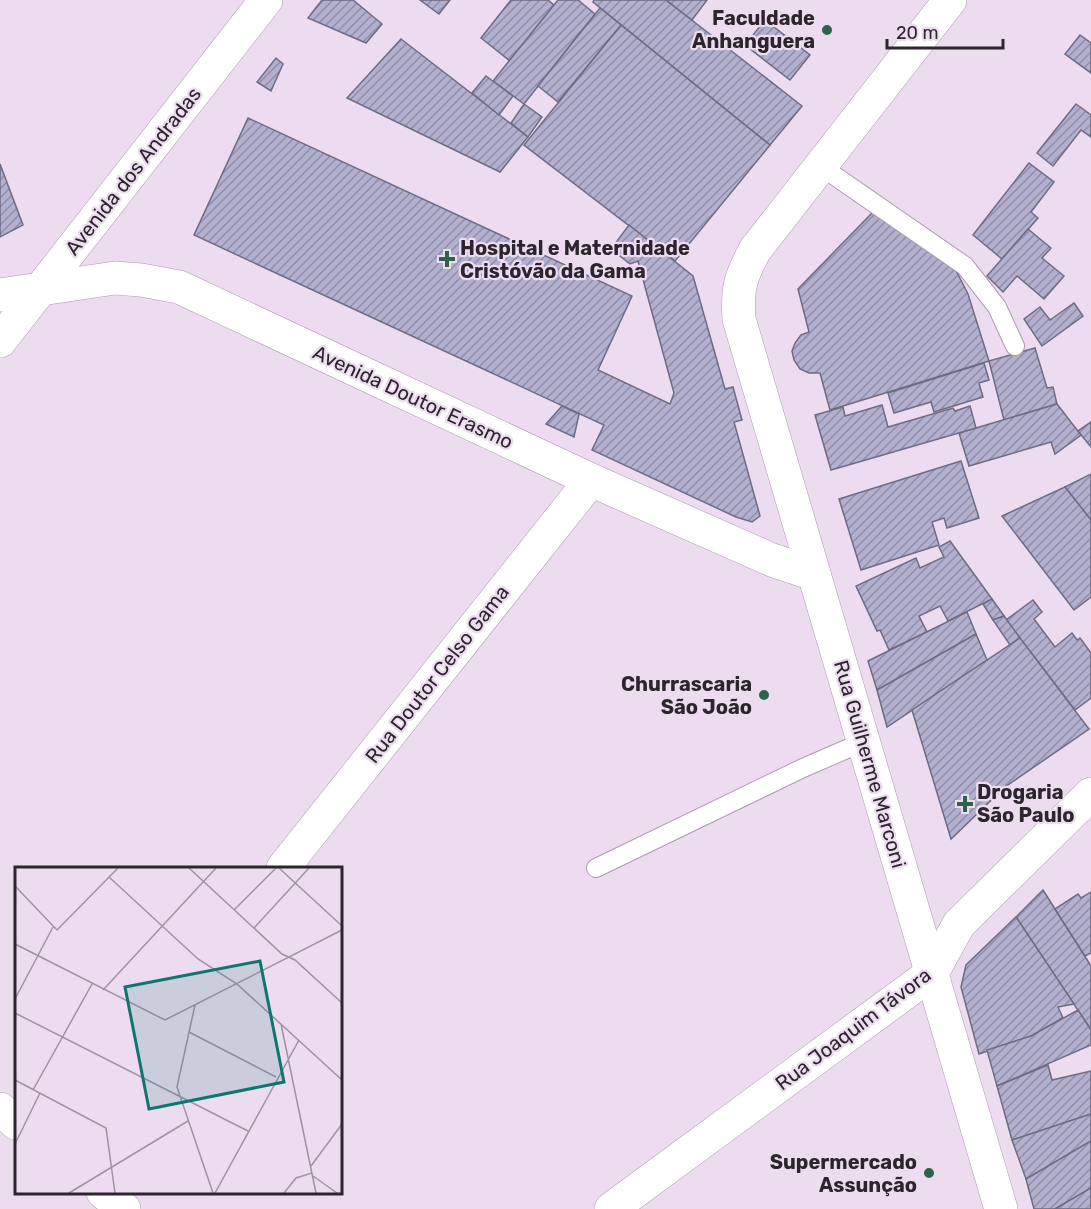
<svg xmlns="http://www.w3.org/2000/svg" width="1091" height="1209" font-family="Rubik,sans-serif">
<style>
.building{fill:url(#building-hatch);stroke:#6e6c82;stroke-width:1.5}
.lines{fill:none;stroke-linecap:round;stroke-linejoin:round}
.service-casing{stroke:#ac9baf;stroke-width:20}
.minor-casing{stroke:#ac9baf;stroke-width:34}
.tertiary-casing{stroke:#ac9baf;stroke-width:34}
.secondary-casing{stroke:#ac9baf;stroke-width:34}
.service{stroke:#fff;stroke-width:18}
.minor{stroke:#fff;stroke-width:33}
.tertiary{stroke:#fff;stroke-width:33}
.secondary{stroke:#fff;stroke-width:33}
.poi-dot{fill:#2c634b;stroke:#eddbf0;stroke-width:2}
.labels{text-anchor:middle;stroke-width:4.5;stroke-linejoin:round;paint-order:stroke}
.poi-label{font-size:20px;font-weight:bold;fill:#2c252d;stroke:#eddbf0;text-anchor:end}
.street-label{font-size:20px;fill:#2c252d;stroke:#eddbf0}
.inset-road{fill:none;stroke:#a092a2;stroke-width:1.5}
.view{fill:#0f766e;fill-opacity:0.15;stroke:#0f766e;stroke-width:3}
.inset-edge{fill:none;stroke:#2c252d;stroke-width:3}
</style>
<defs>
<pattern id="building-hatch" width="6" height="6" patternUnits="userSpaceOnUse" patternTransform="scale(1.5)"><rect width="6" height="6" fill="#b2afcf"/><path d="M-1 1l2-2M0 6l6-6M5 7l2-2" fill="none" stroke="#918ea8"/></pattern>
</defs>
<rect width="100%" height="100%" fill="#eddbf0"/>
<g class="building">
<path d="M 322,0 L 353,0 L 382,24 L 366,43 L 308,18 Z"/>
<path d="M 420,0 L 450,0 L 439,14 Z"/>
<path d="M 511,0 L 548,0 L 554,5 L 510,61 L 481,38 Z"/>
<path d="M 558,0 L 578,0 L 595,14 L 524,104 L 493,81 Z"/>
<path d="M 594,0 L 666,0 L 802,106 L 770,145 L 593,2 Z"/>
<path d="M 666,0 L 707,0 L 692,20 Z"/>
<path d="M 600,8 L 621,25 L 558,102 L 538,86 Z"/>
<path d="M 765,20 L 810,55 L 790,80 L 745,45 Z"/>
<path d="M 621,25 L 770,145 L 675,261 L 524,145 Z"/>
<path d="M 1080,35 L 1091,43 L 1091,73 L 1065,54 Z"/>
<path d="M 401,39 L 528,137 L 500,172 L 347,98 Z"/>
<path d="M 276,58 L 283,64 L 271,91 L 257,82 Z"/>
<path d="M 486,76 L 513,96 L 499,115 L 472,93 Z"/>
<path d="M 524,104 L 542,117 L 528,137 L 511,123 Z"/>
<path d="M 1076,104 L 1091,115 L 1091,137 L 1081,130 L 1053,166 L 1037,153 Z"/>
<path d="M 248,118 L 632,296 L 598,370 L 670,404 L 674,393 L 638,261 L 630,264 L 611,249 L 629,225 L 693,276 L 725,389 L 733,387 L 742,420 L 734,422 L 760,516 L 752,522 L 736,517 L 592,450 L 604,425 L 194,235 Z"/>
<path d="M 1029,163 L 1054,182 L 1031,212 L 1038,218 L 1002,259 L 973,235 Z"/>
<path d="M 0,164 L 23,225 L 0,237 Z"/>
<path d="M 873,212 L 951,261 L 968,294 L 989,361 L 830,410 L 820,373 L 809,373 L 800,369 L 794,360 L 792,351 L 795,343 L 801,335 L 809,332 L 798,289 Z"/>
<path d="M 1028,229 L 1051,248 L 1042,258 L 1064,276 L 1044,299 L 1017,276 L 1003,292 L 987,276 Z"/>
<path d="M 1074,303 L 1083,316 L 1042,346 L 1024,319 L 1040,307 L 1050,320 Z"/>
<path d="M 1035,348 L 1047,388 L 1053,387 L 1057,404 L 1004,420 L 989,361 Z"/>
<path d="M 984,363 L 989,380 L 979,383 L 983,397 L 934,412 L 931,402 L 894,413 L 888,393 Z"/>
<path d="M 1057,404 L 1081,435 L 1055,454 L 1051,442 L 969,466 L 959,433 Z"/>
<path d="M 882,405 L 888,427 L 953,408 L 955,411 L 970,406 L 976,428 L 831,470 L 815,415 L 843,407 L 845,416 Z"/>
<path d="M 562,406 L 579,414 L 574,437 L 546,424 Z"/>
<path d="M 1091,422 L 1091,447 L 1078,431 Z"/>
<path d="M 961,461 L 979,518 L 947,528 L 944,518 L 932,522 L 939,545 L 861,570 L 839,499 Z"/>
<path d="M 1091,474 L 1091,520 L 1065,487 Z"/>
<path d="M 1065,487 L 1091,520 L 1091,597 L 1074,610 L 1002,516 Z"/>
<path d="M 950,541 L 992,599 L 948,621 L 940,606 L 919,616 L 927,632 L 889,650 L 880,630 L 877,631 L 856,586 L 916,558 L 920,568 L 944,557 L 939,547 Z"/>
<path d="M 992,599 L 1004,616 L 993,620 L 983,604 Z"/>
<path d="M 1033,600 L 1042,612 L 1034,619 L 1055,647 L 1072,633 L 1077,640 L 1080,638 L 1091,653 L 1091,698 L 1075,710 L 1006,620 Z"/>
<path d="M 967,612 L 976,634 L 877,690 L 868,661 Z"/>
<path d="M 1004,616 L 1020,638 L 1010,645 L 993,620 Z"/>
<path d="M 976,634 L 987,660 L 887,727 L 877,690 Z"/>
<path d="M 1020,638 L 1089,729 L 1005,787 L 951,839 L 912,710 Z"/>
<path d="M 1043,890 L 1091,966 L 1091,1030 L 1016,917 Z"/>
<path d="M 1091,892 L 1091,953 L 1085,956 L 1055,909 L 1078,894 L 1081,898 Z"/>
<path d="M 1016,917 L 1074,1004 L 1058,1007 L 1063,1018 L 1031,1036 L 979,1054 L 961,987 L 966,965 Z"/>
<path d="M 1078,1010 L 1091,1030 L 1091,1045 L 997,1086 L 987,1050 L 1031,1036 Z"/>
<path d="M 1048,1065 L 1052,1080 L 1091,1071 L 1091,1114 L 1012,1140 L 997,1086 Z"/>
<path d="M 1091,1114 L 1091,1141 L 1026,1179 L 1012,1140 Z"/>
<path d="M 1091,1141 L 1091,1188 L 1055,1209 L 1034,1209 L 1026,1179 Z"/>
<path d="M 1091,1188 L 1091,1209 L 1055,1209 Z"/>
</g>
<g class="lines">
<g class="service-casing">
<g id="service">
<path d="M 819,165 L 965,266 L 997,307 L 1015,346"/>
<path d="M 596,868 L 803,768 L 863,742"/>
</g>
</g>
<g class="minor-casing">
<g id="minor">
<path d="M 0,341 L 266,0"/>
<path d="M 283,868 L 591,480"/>
<path d="M 0,1109 L 16,1123"/>
<path d="M 103,1192 L 124,1209"/>
<path d="M 611,1209 L 932,973 L 959,924 L 1091,794"/>
</g>
</g>
<g class="tertiary-casing">
<path id="tertiary" d="M 0,295 L 115,278 L 141,280 L 179,287 L 591,480 L 772,560 L 814,574"/>
</g>
<g class="secondary-casing">
<path id="secondary" d="M 950,0 L 755,250 C 740,278 737,288 739,319 L 1001,1209"/>
</g>
<use href="#service" class="service"/>
<use href="#minor" class="minor"/>
<use href="#tertiary" class="tertiary"/>
<use href="#secondary" class="secondary"/>
</g>
<g class="poi-dot">
<circle cx="827" cy="30" r="6"/>
<path d="M444 250h6v6h6v6h-6v6h-6v-6h-6v-6h6z"/>
<circle cx="764" cy="695" r="6"/>
<path d="M962 795h6v6h6v6h-6v6h-6v-6h-6v-6h6z"/>
<circle cx="929" cy="1173" r="6"/>
</g>
<g class="labels">
<g class="poi-label">
<text x="815" y="25">Faculdade<tspan x="815" dy="23">Anhanguera</tspan></text>
<text x="460" y="255" text-anchor="start">Hospital e Maternidade<tspan x="460" dy="23">Cristóvão da Gama</tspan></text>
<text x="752" y="691">Churrascaria<tspan x="752" dy="23">São João</tspan></text>
<text x="977" y="799" text-anchor="start">Drogaria<tspan x="977" dy="23">São Paulo</tspan></text>
<text x="917" y="1169">Supermercado<tspan x="917" dy="23">Assunção</tspan></text>
</g>
<g class="street-label">
<text transform="translate(133 171) rotate(-52)" y="7">Avenida dos Andradas</text>
<text transform="translate(413 397) rotate(25)" y="7">Avenida Doutor Erasmo</text>
<text transform="translate(437 674) rotate(-52)" y="7">Rua Doutor Celso Gama</text>
<text transform="translate(870 764) rotate(74)" y="7">Rua Guilherme Marconi</text>
<text transform="translate(853 1029) rotate(-37)" y="7">Rua Joaquim Távora</text>
</g>
</g>
<g transform="translate(15 867)">
<rect width="327" height="327" fill="#eddbf0"/>
<path class="inset-road" d="M 174,1 L 267,87 L 280,93 L 327,136M 264,1 L 327,59M 94,10 L 183,92 L 222,117 L 327,213M 0,19 L 42,63 L 103,1M 219,43 L 261,1M 239,61 L 294,1M 0,77 L 150,153 L 327,63M 88,123 L 201,1M 0,132 L 38,60M 180,138 L 162,220 L 198,326M 0,146 L 233,264M 266,157 L 301,326M 174,165 L 261,210M 0,213 L 91,261 L 100,326M 18,223 L 77,117M 0,277 L 25,226M 296,299 L 327,257M 298,309 L 322,326M 54,326 L 173,254M 200,326 L 284,173M 269,326 L 281,311 L 297,306"/>
<path class="view" d="M 245,94 L 269,215 L 134,242 L 110,120 Z"/>
<rect width="327" height="327" class="inset-edge"/>
</g>
<path d="M887 39v9h116v-9" fill="none" stroke="#2c252d" stroke-width="3"/>
<text x="896" y="39" font-size="18" fill="#2c252d" stroke="#eddbf0" stroke-width="4.5" paint-order="stroke">20 m</text>
</svg>
